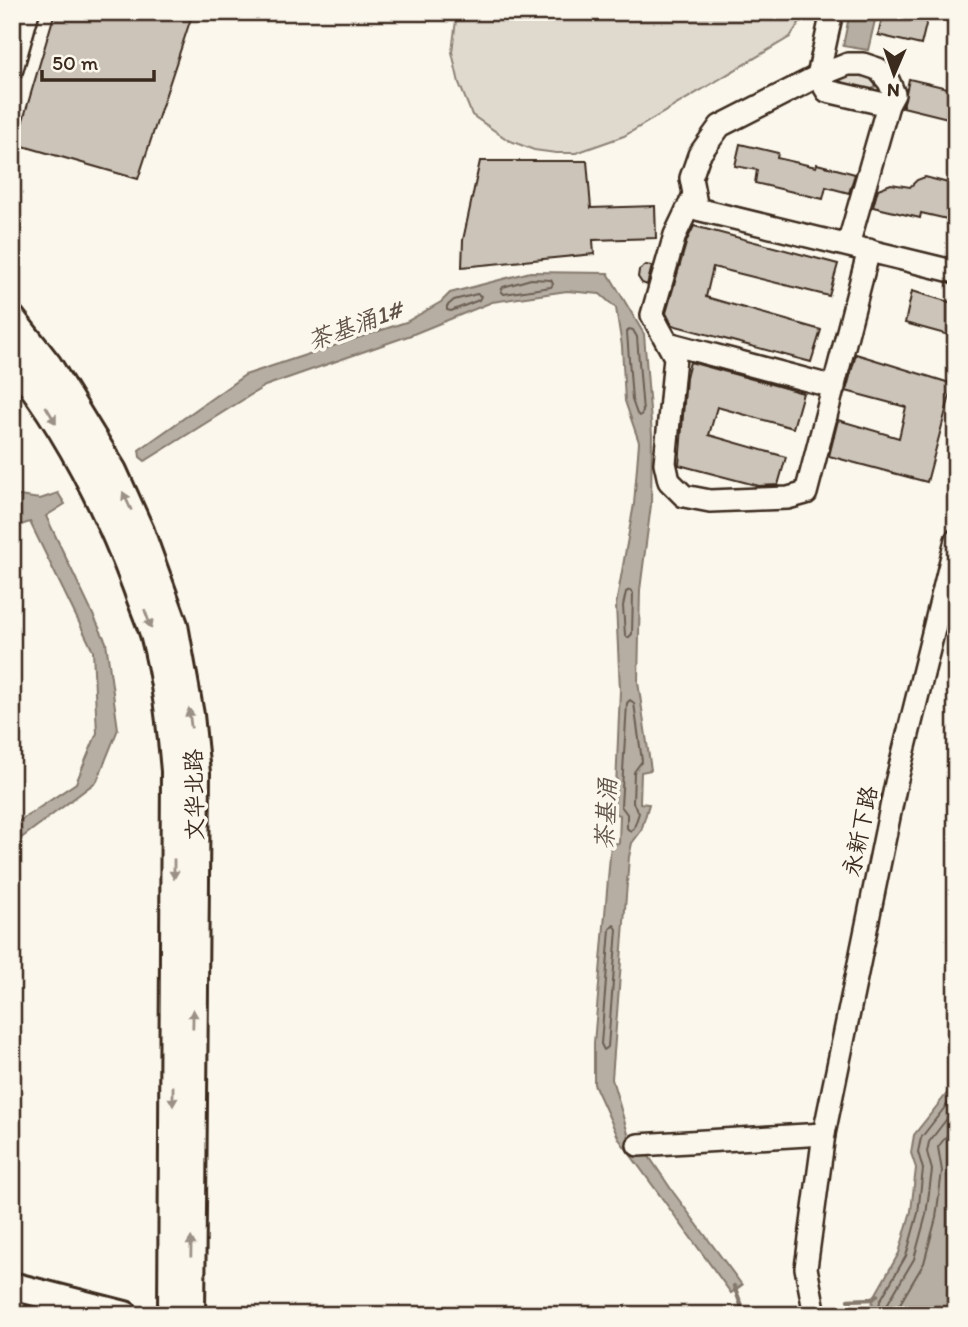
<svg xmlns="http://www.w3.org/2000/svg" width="968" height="1327" font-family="Itim,'LXGW WenKai TC',sans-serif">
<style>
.green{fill:#dfd9ce;stroke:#8d8276;stroke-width:2}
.water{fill:#b6aea2;stroke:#85796d;stroke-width:2}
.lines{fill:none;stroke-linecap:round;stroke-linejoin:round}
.shore{stroke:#6c5f53;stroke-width:2}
.stream{stroke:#85796d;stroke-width:4.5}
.building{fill:#ccc4b9;stroke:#3b2a1e;stroke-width:2}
.minor-casing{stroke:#3b2a1e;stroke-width:26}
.major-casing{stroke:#3b2a1e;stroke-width:32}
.minor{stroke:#fbf7ec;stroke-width:21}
.major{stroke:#fbf7ec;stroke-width:26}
.oneway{fill:#9b9085}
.labels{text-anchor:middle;stroke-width:7;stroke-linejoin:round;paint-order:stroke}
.street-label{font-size:23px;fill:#3b2a1e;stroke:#fbf7ec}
.water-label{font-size:24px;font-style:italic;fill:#605246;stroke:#fbf7ec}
</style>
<rect width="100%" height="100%" fill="#fbf7ec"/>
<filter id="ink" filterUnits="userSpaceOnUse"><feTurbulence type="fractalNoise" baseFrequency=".0143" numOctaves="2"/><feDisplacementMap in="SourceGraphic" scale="14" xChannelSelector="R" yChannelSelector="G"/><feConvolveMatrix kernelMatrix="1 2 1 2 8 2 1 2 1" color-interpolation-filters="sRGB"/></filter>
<g filter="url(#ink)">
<g class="green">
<path d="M 457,12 L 806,12 L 790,37 L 624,136 L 576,153 L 556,153 L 534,150 L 508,140 L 472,115 L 459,83 L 452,52 Z"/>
<path d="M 865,71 L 876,81 L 875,87 L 867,93 C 855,90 841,91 839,76 Z"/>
</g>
<g class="water">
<path d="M 850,12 L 877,12 L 868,50 L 843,46 Z"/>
<path d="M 530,272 L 608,273 L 644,334 L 652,435 L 651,505 L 640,590 L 638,682 L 651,770 L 641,772 L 640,803 L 649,804 L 641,831 L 632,843 L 629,857 L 612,1079 L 629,1137 L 648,1155 L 673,1192 L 742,1285 L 731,1293 L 619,1139 L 594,1084 L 594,1043 L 611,844 L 619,843 L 620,815 L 613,813 L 616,787 L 620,690 L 616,605 L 634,504 L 639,442 L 625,401 L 622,346 L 616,308 L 600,294 L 567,291 L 492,302 L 411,335 L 265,386 L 145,461 L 140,457 L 139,450 L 245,375 L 406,322 L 441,302 L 450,293 Z"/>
<path d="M 58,493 L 65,504 L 46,516 L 106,642 L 118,729 L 97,781 L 12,845 L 12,826 L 76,783 L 97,733 L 93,651 L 30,522 L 21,525 L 12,522 L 12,495 L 40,499 Z"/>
<path d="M 956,1082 L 956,1315 L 871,1315 L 873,1299 L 899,1253 L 911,1211 L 916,1168 L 911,1153 L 914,1135 Z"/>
</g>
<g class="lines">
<g class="shore">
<path d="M 531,279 L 551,280 L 553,284 L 551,287 L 504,294 L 501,291 L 503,287 Z"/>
<path d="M 477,294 L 481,296 L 479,300 L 451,311 L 447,310 L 447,306 L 454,300 Z"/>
<path d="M 629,329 L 633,330 L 637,337 L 643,412 L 640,416 L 637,414 L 632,400 L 627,332 Z"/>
<path d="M 630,590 L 633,593 L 632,634 L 628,638 L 625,635 L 623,606 L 626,592 Z"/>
<path d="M 630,700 L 634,703 L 642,761 L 634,772 L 633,803 L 639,813 L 634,828 L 630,831 L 627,828 L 627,814 L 621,806 L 627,703 Z"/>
<path d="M 614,925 L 617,929 L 608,1047 L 604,1050 L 601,1044 L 610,929 Z"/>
<path d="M 878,1315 L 880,1301 L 906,1256 L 918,1213 L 923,1169 L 918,1152 L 921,1138 L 956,1093"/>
<path d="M 887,1315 L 888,1303 L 914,1259 L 926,1215 L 932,1170 L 927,1152 L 929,1142 L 956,1107"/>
<path d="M 897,1315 L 898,1307 L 924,1263 L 936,1218 L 942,1171 L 938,1147 L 956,1124"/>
</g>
<g class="stream">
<path d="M 734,1286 L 745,1315"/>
<path d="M 848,1300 L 873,1299 L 877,1295"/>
</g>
</g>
<g class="building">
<path d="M 55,12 L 193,12 L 138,179 L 16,144 Z"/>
<path d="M 884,12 L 929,12 L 921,45 L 878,35 Z"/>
<path d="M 909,79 L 956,90 L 956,120 L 903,107 Z"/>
<path d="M 740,144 L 778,153 L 777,158 L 816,167 L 817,164 L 855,174 L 849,193 L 826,187 L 823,199 L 755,183 L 757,170 L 735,166 Z"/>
<path d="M 480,161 L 587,161 L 591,208 L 655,206 L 656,238 L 593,240 L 594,254 L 462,267 L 463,240 Z"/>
<path d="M 925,177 L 956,185 L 956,221 L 921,213 L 920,218 L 873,207 L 878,189 L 891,184 L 910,187 L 917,180 Z"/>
<path d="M 694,226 L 838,264 L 829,296 L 713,267 L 706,297 L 821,330 L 811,362 L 672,325 L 666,313 L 687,240 Z"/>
<path d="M 646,265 L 652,266 L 647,285 L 642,283 L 638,277 L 639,270 Z"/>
<path d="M 912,291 L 956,304 L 956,337 L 905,323 Z"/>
<path d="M 856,354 L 953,384 L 927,482 L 829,456 L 838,420 L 899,438 L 906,407 L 846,391 Z"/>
<path d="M 690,362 L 803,393 L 793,428 L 717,407 L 709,435 L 786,457 L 778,485 L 759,486 L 679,465 L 686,378 Z"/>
</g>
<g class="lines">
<g class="minor-casing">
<g id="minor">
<path d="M 832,12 L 818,76 L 827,91 L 888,105"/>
<path d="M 12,69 L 28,12"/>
<path d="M 694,195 L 675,235 L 652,315 L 675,357 L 665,463 L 669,481 L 684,496 L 710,501 L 788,498 L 806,493 L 869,250"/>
<path d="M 848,245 L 888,105 L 894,94 L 889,82 L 878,69 L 863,64 L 848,64 L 818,76 L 720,126 L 699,155 L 691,178 L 697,209 L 956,272"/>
<path d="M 668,343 L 834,387"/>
<path d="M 638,1145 L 824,1134"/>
<path d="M 815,1315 L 806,1268 L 824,1134 L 896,783 L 956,540"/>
</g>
</g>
<g class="major-casing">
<g id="major">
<path d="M 12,319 L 48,365 L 113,471 L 140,531 L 174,625 L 190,715 L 196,773 L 191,1315"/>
<path d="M 12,359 C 67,427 107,507 137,588 C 142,603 149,618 154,634 C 166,678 171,726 175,771 L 172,1315"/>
<path d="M 12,1286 L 125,1315"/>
<path d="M 12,1314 L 16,1315"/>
</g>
</g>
<use href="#minor" class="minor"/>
<use href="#major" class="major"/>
</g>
<defs><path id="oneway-solid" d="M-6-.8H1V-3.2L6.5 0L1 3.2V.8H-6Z" transform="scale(1.75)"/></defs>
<g class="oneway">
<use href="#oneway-solid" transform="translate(51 415) rotate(59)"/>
<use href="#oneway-solid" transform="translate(127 501) rotate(-115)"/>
<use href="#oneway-solid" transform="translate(148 619) rotate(70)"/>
<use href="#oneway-solid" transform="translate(190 718) rotate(-97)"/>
<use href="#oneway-solid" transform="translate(174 869) rotate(90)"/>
<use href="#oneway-solid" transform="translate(193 1019) rotate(-89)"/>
<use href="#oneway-solid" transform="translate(173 1096) rotate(90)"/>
<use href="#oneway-solid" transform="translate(191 1247) rotate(-89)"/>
</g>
</g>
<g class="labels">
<g class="street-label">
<text transform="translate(194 795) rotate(-91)" y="8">文华北路</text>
<text transform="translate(860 831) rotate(-78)" y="8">永新下路</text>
</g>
<g class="water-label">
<text transform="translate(355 325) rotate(-20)" y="8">茶基涌1#</text>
<text transform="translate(606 814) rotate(-87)" y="8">茶基涌</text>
</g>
</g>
<rect width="968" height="1327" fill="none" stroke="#fbf7ec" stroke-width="42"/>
<rect x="21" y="21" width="926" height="1285" fill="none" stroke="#3b2a1e" stroke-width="2.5" filter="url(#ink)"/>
<g transform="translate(894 74) rotate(182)" stroke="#fbf7ec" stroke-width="5" paint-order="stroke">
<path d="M0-5L12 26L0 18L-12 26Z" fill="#3b2a1e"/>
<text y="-10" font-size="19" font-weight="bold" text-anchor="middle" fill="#3b2a1e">N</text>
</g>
<path d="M42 70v10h112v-10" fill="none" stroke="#3b2a1e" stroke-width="3.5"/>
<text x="52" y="70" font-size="21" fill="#3b2a1e" stroke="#fbf7ec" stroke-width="5" paint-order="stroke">50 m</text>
</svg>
